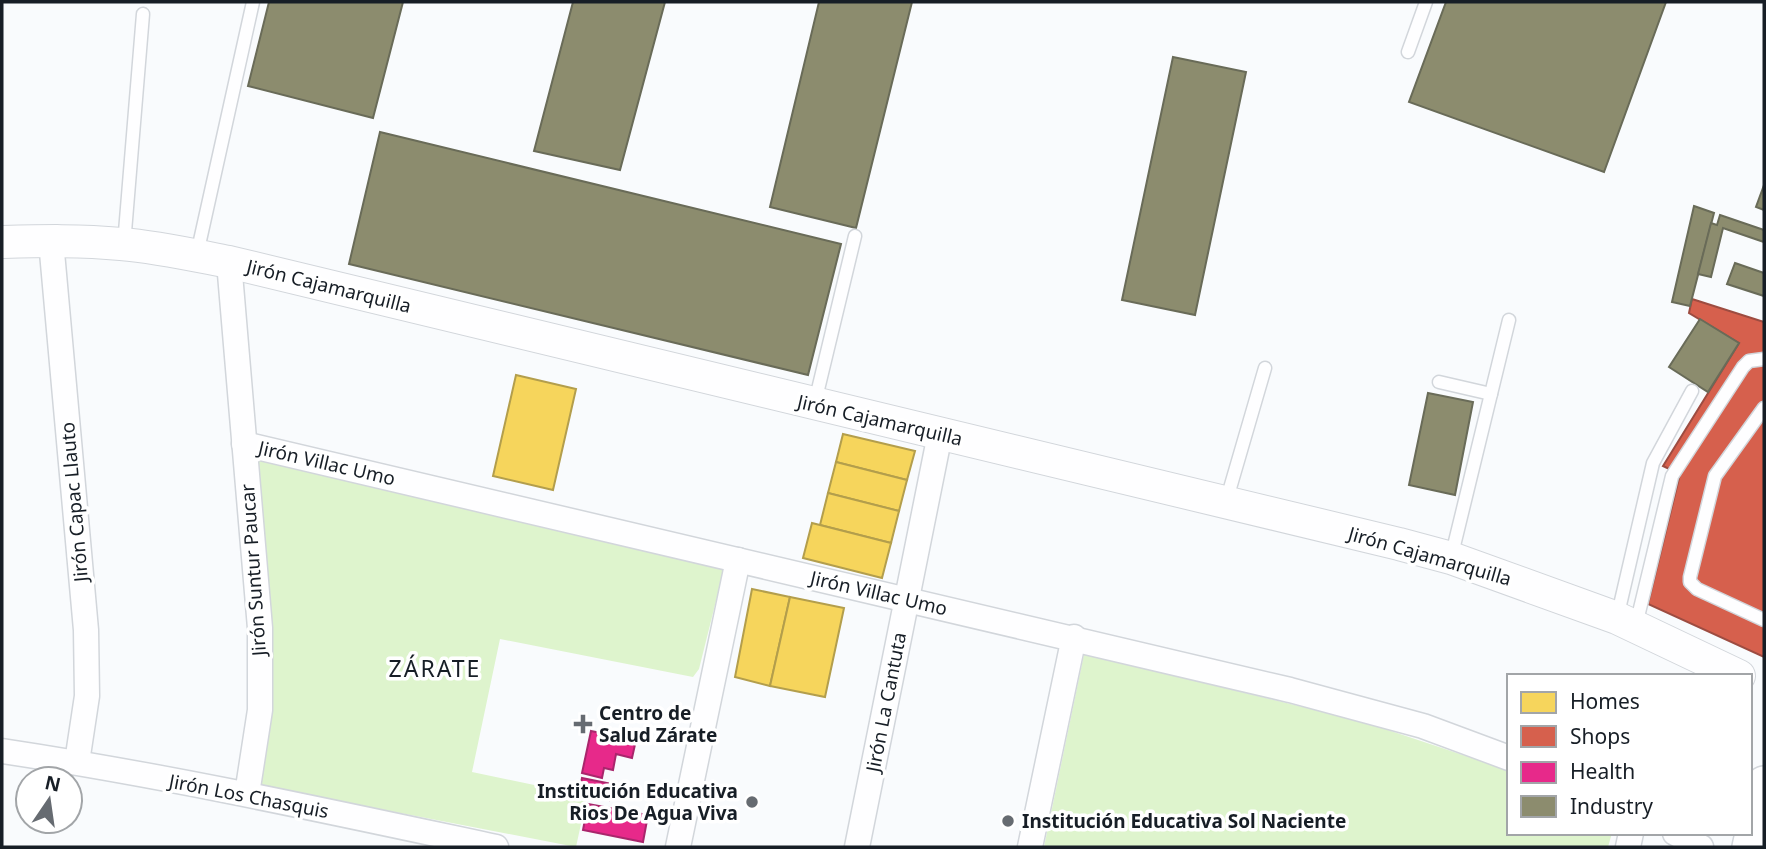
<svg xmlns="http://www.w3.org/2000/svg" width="1766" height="849" font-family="'Noto Sans',sans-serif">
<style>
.green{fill:#def4cd}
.homes{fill:#f6d55c;stroke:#b39e4c;stroke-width:2}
.shops{fill:#d6604d;stroke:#9d4c41;stroke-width:2}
.health{fill:#e7298a;stroke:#a9266c;stroke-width:2}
.industry{fill:#8c8c6e;stroke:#696b58;stroke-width:2}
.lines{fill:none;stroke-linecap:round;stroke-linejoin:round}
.service-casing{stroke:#d2d6db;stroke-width:15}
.minor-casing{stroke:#d2d6db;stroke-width:27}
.tertiary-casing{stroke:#d2d6db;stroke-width:34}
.secondary-casing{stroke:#d2d6db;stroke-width:38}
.service{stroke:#fefeff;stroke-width:12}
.minor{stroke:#fefeff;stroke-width:24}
.tertiary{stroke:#fefeff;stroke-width:32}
.secondary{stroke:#fefeff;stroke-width:35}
.poi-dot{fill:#666b71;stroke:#fff;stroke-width:2.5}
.labels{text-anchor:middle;stroke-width:7;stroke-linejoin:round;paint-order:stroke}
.street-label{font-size:19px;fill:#171e26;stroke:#fff}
.poi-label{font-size:19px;font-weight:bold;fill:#171e26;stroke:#fff;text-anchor:start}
.quarter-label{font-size:23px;letter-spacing:2px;fill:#171e26;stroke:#fff}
</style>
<rect width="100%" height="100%" fill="#f9fbfd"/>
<g class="green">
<path d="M 255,455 L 725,565 L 699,669 L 693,677 L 500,639 L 472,772 L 587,796 L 576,847 L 261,786 Z"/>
<path d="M 1084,654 L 1361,721 L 1490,764 L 1509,771 L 1509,833 L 1612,833 L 1608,847 L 1044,847 Z"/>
</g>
<g class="homes">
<path d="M 516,375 L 576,389 L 553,490 L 493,476 Z"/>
<path d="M 843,434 L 915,451 L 907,480 L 836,462 Z"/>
<path d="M 836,462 L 907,480 L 899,511 L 828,493 Z"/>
<path d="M 828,493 L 899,511 L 891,543 L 820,525 Z"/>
<path d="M 812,523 L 891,543 L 882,578 L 803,558 Z"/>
<path d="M 752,589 L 790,597 L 770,686 L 735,677 Z"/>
<path d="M 790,597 L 844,608 L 825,697 L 770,686 Z"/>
</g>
<path class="shops" d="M 1692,299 L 1764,322 L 1764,657 L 1648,604 L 1680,474 L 1663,466 L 1739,343 L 1689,313 Z"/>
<g class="health">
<path d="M 591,731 L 636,740 L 632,758 L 616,754 L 613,770 L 604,768 L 602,778 L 582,773 Z"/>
<path d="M 582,778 L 612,784 L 609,800 L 579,794 Z"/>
<path d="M 588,804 L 648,815 L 643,842 L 583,830 Z"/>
</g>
<g class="industry">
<path d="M 269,2 L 403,2 L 373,118 L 248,86 Z"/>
<path d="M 573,2 L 665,2 L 620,170 L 534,151 Z"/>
<path d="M 819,2 L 912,2 L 856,228 L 770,207 Z"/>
<path d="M 1446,2 L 1666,2 L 1604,172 L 1409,102 Z"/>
<path d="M 1173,57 L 1246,72 L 1195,315 L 1122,300 Z"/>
<path d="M 380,132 L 841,244 L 808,375 L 349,264 Z"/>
<path d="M 1764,185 L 1764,210 L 1756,207 Z"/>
<path d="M 1694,206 L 1714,213 L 1690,306 L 1672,302 Z"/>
<path d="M 1720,215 L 1764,230 L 1764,242 L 1723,228 L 1711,277 L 1698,274 L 1711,223 L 1717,225 Z"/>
<path d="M 1735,263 L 1764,273 L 1764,296 L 1727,284 Z"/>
<path d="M 1700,319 L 1739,343 L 1708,392 L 1669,367 Z"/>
<path d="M 1428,393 L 1473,402 L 1455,495 L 1409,485 Z"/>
</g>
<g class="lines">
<g class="service-casing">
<g id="service">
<path d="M 1408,52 L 1426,2"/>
<path d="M 124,244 L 143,14"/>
<path d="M 197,254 L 253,2"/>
<path d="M 1439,382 L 1491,394"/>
<path d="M 815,402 L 855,236"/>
<path d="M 1764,408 L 1715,476 L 1690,577 L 1690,582 L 1697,589 L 1764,620"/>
<path d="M 1226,502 L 1265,368"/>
<path d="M 1451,558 L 1509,320"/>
<path d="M 1617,618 L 1653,463 L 1692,391"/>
<path d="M 1636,625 L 1672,476 L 1743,367 L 1749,361 L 1764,359"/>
</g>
</g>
<g class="minor-casing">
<g id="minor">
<path d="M 51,241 L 86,630 L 87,696 L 77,762"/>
<path d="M 229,262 L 260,628 L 260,710 L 247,794"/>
<path d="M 244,444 L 1290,690 L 1423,726 L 1509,758"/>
<path d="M 2,751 C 168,776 332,812 496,847"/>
<path d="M 1675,833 L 1701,847"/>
<path d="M 678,847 L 738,560"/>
<path d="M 857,847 L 940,434"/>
<path d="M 1030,847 L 1074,637"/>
<path d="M 1628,847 L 1631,833"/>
</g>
</g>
<g class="tertiary-casing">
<path id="tertiary" d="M 2,242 C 42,241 81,240 121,244 C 158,247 193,255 229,262 L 1399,544 L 1451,558 L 1617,618 L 1739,676"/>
</g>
<g class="secondary-casing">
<path id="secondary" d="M 1750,847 L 1764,784"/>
</g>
<use href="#service" class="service"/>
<use href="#minor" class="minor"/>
<use href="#tertiary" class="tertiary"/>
<use href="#secondary" class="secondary"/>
</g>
<g class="poi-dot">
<path d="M579.5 713.5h7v7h7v7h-7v7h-7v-7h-7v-7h7z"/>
<circle cx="752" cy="802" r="7"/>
<circle cx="1008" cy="821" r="7"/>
</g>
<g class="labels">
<g class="street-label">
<text transform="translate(329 286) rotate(14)" y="7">Jirón Cajamarquilla</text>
<text transform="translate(880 420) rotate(13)" y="7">Jirón Cajamarquilla</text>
<text transform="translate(327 463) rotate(13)" y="7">Jirón Villac Umo</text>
<text transform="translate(74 502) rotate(-95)" y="7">Jirón Capac Llauto</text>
<text transform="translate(1430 556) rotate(16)" y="7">Jirón Cajamarquilla</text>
<text transform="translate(253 570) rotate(-94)" y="7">Jirón Suntur Paucar</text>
<text transform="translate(879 593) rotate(13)" y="7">Jirón Villac Umo</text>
<text transform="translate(886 702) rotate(-79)" y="7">Jirón La Cantuta</text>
<text transform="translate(249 796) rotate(11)" y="7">Jirón Los Chasquis</text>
</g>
<g class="poi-label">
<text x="599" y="720">Centro de<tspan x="599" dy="22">Salud Zárate</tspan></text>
<text x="738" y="798" text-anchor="end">Institución Educativa<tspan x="738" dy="22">Rios De Agua Viva</tspan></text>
<text x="1022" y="828">Institución Educativa Sol Naciente</text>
</g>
<g class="quarter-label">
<text x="435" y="677">ZÁRATE</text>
</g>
</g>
<rect width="1766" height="849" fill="none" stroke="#171e26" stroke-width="7"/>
<rect x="1507" y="674" width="245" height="161" fill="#ffffff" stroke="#a2a5a8" stroke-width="2"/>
<rect x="1521" y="692" width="35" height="21" fill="#f6d55c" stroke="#a2a5a8" stroke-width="2"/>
<text x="1570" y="709" font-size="21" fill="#171e26">Homes</text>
<rect x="1521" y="726" width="35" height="21" fill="#d6604d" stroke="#a2a5a8" stroke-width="2"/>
<text x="1570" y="744" font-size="21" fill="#171e26">Shops</text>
<rect x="1521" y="762" width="35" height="21" fill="#e7298a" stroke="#a2a5a8" stroke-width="2"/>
<text x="1570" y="779" font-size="21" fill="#171e26">Health</text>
<rect x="1521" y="796" width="35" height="21" fill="#8c8c6e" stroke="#a2a5a8" stroke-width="2"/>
<text x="1570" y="814" font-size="21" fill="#171e26">Industry</text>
<g transform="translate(49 800) rotate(13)"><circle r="33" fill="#ffffff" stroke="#a2a5a8" stroke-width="2"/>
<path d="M0-5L12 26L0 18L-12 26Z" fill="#666b71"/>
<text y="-10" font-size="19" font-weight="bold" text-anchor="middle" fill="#171e26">N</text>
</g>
</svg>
